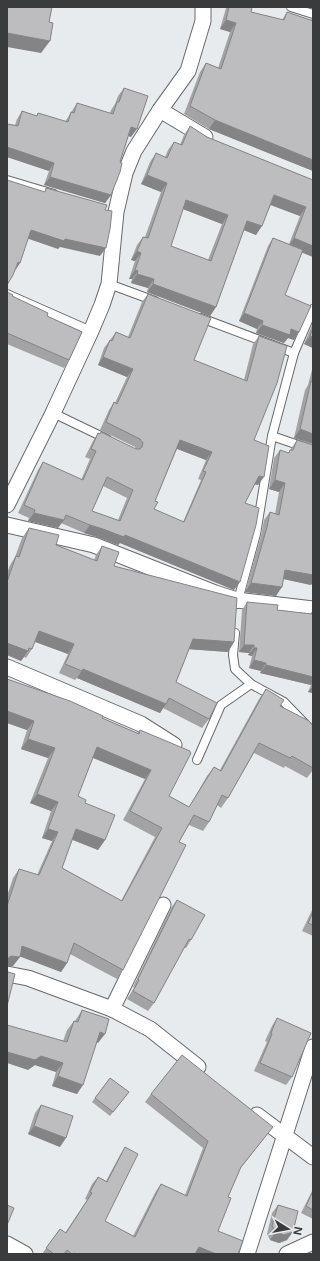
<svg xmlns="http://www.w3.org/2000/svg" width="320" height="1261" font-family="Inter,sans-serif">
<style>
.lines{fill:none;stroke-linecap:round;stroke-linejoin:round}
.lane-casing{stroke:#686a6c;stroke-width:10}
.street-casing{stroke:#686a6c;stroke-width:17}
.lane{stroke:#fff;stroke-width:8}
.street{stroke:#fff;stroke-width:15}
.wall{fill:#a3a3a5;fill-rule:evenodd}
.shaded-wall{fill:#848486}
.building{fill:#bdbdc0;stroke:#848486;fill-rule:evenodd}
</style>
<rect width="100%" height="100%" fill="#e8ebed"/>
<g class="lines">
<g class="lane-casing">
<g id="lane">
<path d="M 291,7 L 313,14"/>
<path d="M 7,180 L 54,194"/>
<path d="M 109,284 L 155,301"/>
<path d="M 7,294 L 91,331"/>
<path d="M 201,318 L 294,353"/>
<path d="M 53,413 L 107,439"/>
<path d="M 272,436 L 313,450"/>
<path d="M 237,604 L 256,534 L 272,436 L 294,353 L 313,309"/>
<path d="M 235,633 L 233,655 L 235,669 L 251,684 L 284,702 L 313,732"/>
<path d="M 197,760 L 221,705 L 251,684"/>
</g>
</g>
<g class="street-casing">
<g id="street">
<path d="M 160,110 L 205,137"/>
<path d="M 7,505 L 53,413 L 91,331 L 102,305 L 109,284 L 116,212 L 125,173 L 134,151 L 160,110 L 188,71 L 203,21 L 203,7"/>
<path d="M 7,525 L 94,545 L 215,593 L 237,600 L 313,609"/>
<path d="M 7,667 L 141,724 L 174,745"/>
<path d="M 7,974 L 28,978 L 112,1009 L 150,1029 L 198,1067"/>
<path d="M 112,1009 L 163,905"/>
<path d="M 257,1115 L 313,1157"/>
<path d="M 7,1244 L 25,1254"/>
<path d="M 247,1254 L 313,1047"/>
<path d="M 287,1254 L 313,1242"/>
</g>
</g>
<use href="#lane" class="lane"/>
<use href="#street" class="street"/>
</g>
<g class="wall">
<path d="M 223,7 L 252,7 L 251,12 L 282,20 L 287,12 L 311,20 L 313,17 L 313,171 L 209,129 L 184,114 L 200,72 L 206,63 L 218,68 L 230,32 L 220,29 L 226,8 Z"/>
<path d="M 124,88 L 131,137 L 128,136 L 120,162 L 111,195 L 105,203 L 44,185 L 49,171 L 7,157 L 7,124 L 15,125 L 17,119 L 22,111 L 36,116 L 38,113 L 65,122 L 77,103 L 110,113 L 111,110 L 115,104 L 118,96 Z"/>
<path d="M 190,126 L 207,137 L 313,180 L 313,257 L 302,252 L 285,295 L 294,340 L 288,338 L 284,343 L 256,333 L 257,329 L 239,321 L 268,246 L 273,238 L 289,244 L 300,216 L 271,205 L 256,235 L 244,230 L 216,307 L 210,316 L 147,292 L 148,288 L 131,283 L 132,279 L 129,279 L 135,261 L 131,260 L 137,245 L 143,237 L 145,237 L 161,192 L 141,184 L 150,162 L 156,153 L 165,157 L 168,150 L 174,142 L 180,145 L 184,135 ZM 183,209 L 222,224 L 208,260 L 171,246 Z"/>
<path d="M 7,292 L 12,296 L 47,316 L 69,360 L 64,368 L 7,344 Z"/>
<path d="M 148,294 L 194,360 L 244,380 L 253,344 L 259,336 L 254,440 L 258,485 L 255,484 L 245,503 L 234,590 L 120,543 L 118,545 L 97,537 L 84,533 L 61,523 L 58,528 L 28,521 L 29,518 L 18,513 L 38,470 L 43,462 L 81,480 L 90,459 L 85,457 L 93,441 L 98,433 L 100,434 L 101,432 L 136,449 L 135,447 L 100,430 L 109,410 L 114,402 L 115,403 L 127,377 L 98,365 L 104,348 L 116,332 L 128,337 L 142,302 ZM 177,449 L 206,460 L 198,479 L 201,480 L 183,522 L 154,509 L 155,501 ZM 103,486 L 127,498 L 118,520 L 92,511 Z"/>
<path d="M 313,323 L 313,348 L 304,344 Z"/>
<path d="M 313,366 L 313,444 L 294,438 L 305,390 L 308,385 Z"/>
<path d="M 297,440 L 313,445 L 313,582 L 311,585 L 283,579 L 276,596 L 245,592 L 261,536 L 264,520 L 270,512 L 275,514 L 279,492 L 269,489 L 274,458 L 280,450 L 288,453 Z"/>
<path d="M 29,528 L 56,545 L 94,560 L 96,555 L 102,546 L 114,566 L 234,642 L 228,652 L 189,649 L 176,682 L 209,719 L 202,728 L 163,708 L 160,713 L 77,678 L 75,680 L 59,673 L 68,654 L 35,642 L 32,649 L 26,658 L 24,657 L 21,661 L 7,655 L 7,573 L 10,565 L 15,557 L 22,538 Z"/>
<path d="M 247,602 L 277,610 L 310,614 L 312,612 L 313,612 L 313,693 L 308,692 L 311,685 L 260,673 L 261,671 L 249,668 L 252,656 L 248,655 L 249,653 L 239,652 L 242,610 Z"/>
<path d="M 7,679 L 138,733 L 140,730 L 169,796 L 189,807 L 207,776 L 214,767 L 220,770 L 259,699 L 266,689 L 280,706 L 313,726 L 313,770 L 307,778 L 285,766 L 284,768 L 254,753 L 228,798 L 221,808 L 217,805 L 209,822 L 203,831 L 189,825 L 179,842 L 123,970 L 117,979 L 70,954 L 67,963 L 61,972 L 20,956 L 13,966 L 7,966 L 7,896 L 13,878 L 19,869 L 37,875 L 52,841 L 42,838 L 51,811 L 30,803 L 48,758 L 21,749 L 27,730 L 7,723 ZM 93,758 L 145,779 L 123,820 L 155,837 L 121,901 L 62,868 L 72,840 L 98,850 L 105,840 L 85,803 L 78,796 Z"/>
<path d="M 177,900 L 191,940 L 186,948 L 184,948 L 154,1003 L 148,1011 L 127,999 L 134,988 L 133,987 L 171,908 Z"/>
<path d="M 313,908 L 313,936 L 302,931 Z"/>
<path d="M 82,1010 L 98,1043 L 97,1042 L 77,1094 L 52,1086 L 56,1072 L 35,1065 L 28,1070 L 63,1041 L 67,1030 L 74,1021 L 75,1021 Z"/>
<path d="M 277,1018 L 292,1077 L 286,1085 L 254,1071 L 267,1042 L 265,1041 L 272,1026 Z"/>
<path d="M 110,1078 L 129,1092 L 110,1116 L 92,1102 Z"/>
<path d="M 151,1094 L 267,1134 L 240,1169 L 228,1197 L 218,1231 L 238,1254 L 42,1254 L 60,1229 L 65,1233 L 87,1200 L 85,1199 L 92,1184 L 98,1177 L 106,1181 L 120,1155 L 125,1147 L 105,1221 L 133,1236 L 156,1191 L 161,1184 L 185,1195 L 203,1148 L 145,1102 Z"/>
<path d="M 41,1105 L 60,1147 L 28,1134 L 35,1113 Z"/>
<path d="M 313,1189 L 313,1219 L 301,1213 Z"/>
<path d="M 278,1205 L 287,1240 L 279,1243 L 270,1240 L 267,1234 L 272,1213 Z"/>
</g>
<g class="shaded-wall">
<path d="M 226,20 L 236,23 L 230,32 L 220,29 Z"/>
<path d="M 7,33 L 50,41 L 41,53 L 7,47 Z"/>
<path d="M 215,120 L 313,160 L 313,171 L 209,129 Z"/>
<path d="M 131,127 L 137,129 L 131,137 L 125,135 Z"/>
<path d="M 7,147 L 54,163 L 49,171 L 7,157 Z"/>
<path d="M 147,175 L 167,183 L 161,192 L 141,184 Z"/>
<path d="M 50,177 L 111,195 L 105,203 L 44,185 Z"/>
<path d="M 274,195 L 306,207 L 300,216 L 268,204 Z"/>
<path d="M 186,200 L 228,215 L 222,224 L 180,208 Z"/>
<path d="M 247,221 L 262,226 L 256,235 L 241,229 Z"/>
<path d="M 31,230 L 106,248 L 100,256 L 60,247 L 58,249 L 26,238 Z"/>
<path d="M 294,238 L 313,246 L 313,257 L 288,247 Z"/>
<path d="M 137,251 L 141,253 L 135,261 L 131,260 Z"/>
<path d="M 18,262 L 20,263 L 15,271 Z"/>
<path d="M 135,270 L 138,271 L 132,279 L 129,279 Z"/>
<path d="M 137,274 L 154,279 L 148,288 L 131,283 Z"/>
<path d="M 153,284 L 216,307 L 210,316 L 147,292 Z"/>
<path d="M 244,313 L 263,321 L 257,329 L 239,321 Z"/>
<path d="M 262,325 L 291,329 L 299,332 L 294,340 L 288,338 L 284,343 L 256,333 Z"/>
<path d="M 310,336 L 313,337 L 313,348 L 304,344 Z"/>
<path d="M 103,357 L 133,369 L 127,377 L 98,365 Z"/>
<path d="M 300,429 L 313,434 L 313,444 L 294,438 Z"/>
<path d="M 180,440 L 212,452 L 206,460 L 175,448 Z"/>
<path d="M 259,476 L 264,477 L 258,485 L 253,484 Z"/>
<path d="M 275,480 L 285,483 L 279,492 L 269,489 Z"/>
<path d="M 34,513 L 64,520 L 58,528 L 28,521 Z"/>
<path d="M 90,525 L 125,535 L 240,582 L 234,590 L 120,543 L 118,545 L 97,537 L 84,533 Z"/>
<path d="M 285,570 L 313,575 L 313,582 L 311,585 L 279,578 Z"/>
<path d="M 251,583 L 282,587 L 276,596 L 245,592 Z"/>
<path d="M 39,631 L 74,644 L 68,654 L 33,641 Z"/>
<path d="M 193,639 L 234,642 L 228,652 L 186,649 Z"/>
<path d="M 7,643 L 28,651 L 21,661 L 7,655 Z"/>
<path d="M 244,645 L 254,645 L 249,653 L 239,652 Z"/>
<path d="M 254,648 L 257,648 L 252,656 L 248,655 Z"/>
<path d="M 254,660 L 266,663 L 261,671 L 249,668 Z"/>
<path d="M 266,665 L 313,677 L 313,682 L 311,685 L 260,673 Z"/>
<path d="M 83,669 L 166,704 L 160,713 L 77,678 Z"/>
<path d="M 313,686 L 313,693 L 308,692 Z"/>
<path d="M 7,711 L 34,721 L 27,730 L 7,723 Z"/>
<path d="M 28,739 L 55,748 L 48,758 L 21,749 Z"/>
<path d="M 97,747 L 151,770 L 145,779 L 91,757 Z"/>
<path d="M 37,794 L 58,802 L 51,811 L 30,803 Z"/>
<path d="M 48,829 L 58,832 L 52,841 L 42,838 Z"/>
<path d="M 76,829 L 105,840 L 98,850 L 69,838 Z"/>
<path d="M 22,946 L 67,963 L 61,972 L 16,955 Z"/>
<path d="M 11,956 L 20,957 L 13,966 L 7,966 L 7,959 Z"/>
<path d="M 100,1032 L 105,1034 L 98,1043 L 94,1041 Z"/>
<path d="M 7,1052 L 41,1056 L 63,1063 L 56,1072 L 35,1065 L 28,1070 L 7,1063 Z"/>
<path d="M 58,1076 L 83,1085 L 77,1094 L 52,1086 Z"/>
<path d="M 34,1126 L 66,1138 L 60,1147 L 28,1134 Z"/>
<path d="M 273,1127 L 267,1134 L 235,1174 L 241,1167 Z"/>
<path d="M 276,1232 L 293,1232 L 287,1240 L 279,1243 L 270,1240 Z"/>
<path d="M 199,1247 L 216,1254 L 194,1254 Z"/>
</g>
<g class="building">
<path d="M 7,7 L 52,7 L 49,22 L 53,23 L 50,41 L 7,33 Z"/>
<path d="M 229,7 L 252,7 L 251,12 L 284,20 L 287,12 L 313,21 L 313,160 L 215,120 L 190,106 L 206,63 L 221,69 L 236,23 L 226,20 Z"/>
<path d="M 124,88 L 148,96 L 137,129 L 131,127 L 120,162 L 122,163 L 120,172 L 111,195 L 50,177 L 54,163 L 7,147 L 7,124 L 18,126 L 22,111 L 37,116 L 38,113 L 68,122 L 71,112 L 74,113 L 77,103 L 113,114 L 117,102 L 119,102 Z"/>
<path d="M 190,126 L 207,137 L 313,180 L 313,246 L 294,238 L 306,207 L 274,195 L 262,226 L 247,221 L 216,307 L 153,284 L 154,279 L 137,274 L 138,271 L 135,270 L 141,253 L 137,251 L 143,237 L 148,238 L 167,183 L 147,175 L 156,153 L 167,158 L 174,142 L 182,145 ZM 186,200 L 228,215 L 211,261 L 171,246 Z"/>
<path d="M 7,180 L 45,192 L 46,188 L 107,205 L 105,210 L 112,211 L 110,229 L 106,248 L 65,239 L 64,241 L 31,230 L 20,263 L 18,262 L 13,275 L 7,285 Z"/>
<path d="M 273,238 L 303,250 L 285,295 L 311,306 L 299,332 L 291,329 L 290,335 L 262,325 L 263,321 L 244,313 Z"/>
<path d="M 7,292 L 13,295 L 12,296 L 48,313 L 47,316 L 82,332 L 69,360 L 7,333 Z"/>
<path d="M 148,294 L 211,318 L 194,360 L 247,381 L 259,336 L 287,346 L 277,383 L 254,440 L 269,446 L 264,477 L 259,476 L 245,503 L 259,508 L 256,525 L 240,582 L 125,535 L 124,537 L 103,529 L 90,525 L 66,515 L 64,520 L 34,513 L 35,510 L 24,505 L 43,462 L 83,480 L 96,451 L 91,449 L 98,433 L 100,434 L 101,432 L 136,449 L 140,449 L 142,447 L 143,443 L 140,439 L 106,422 L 114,402 L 117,404 L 133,369 L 103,357 L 110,340 L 112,341 L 116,332 L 130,338 ZM 180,440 L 212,452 L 203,471 L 206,472 L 184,522 L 154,509 L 158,502 L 155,501 ZM 107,477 L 133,490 L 120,521 L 92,511 Z"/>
<path d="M 313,328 L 313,337 L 310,336 Z"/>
<path d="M 311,381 L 313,382 L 313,381 L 313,434 L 300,429 Z"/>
<path d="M 297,440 L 313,445 L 313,575 L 285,570 L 282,587 L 251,583 L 267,527 L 270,512 L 279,515 L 285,483 L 275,480 L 280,450 L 289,453 L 290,450 L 293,450 Z"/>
<path d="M 29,528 L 59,535 L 56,545 L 97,561 L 102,546 L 119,552 L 114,566 L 237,598 L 234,642 L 193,639 L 176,682 L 217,703 L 209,719 L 169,698 L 166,704 L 83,669 L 82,671 L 65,664 L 74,644 L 39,631 L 32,649 L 29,648 L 28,651 L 7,643 L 7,582 L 16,556 L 19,557 Z"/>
<path d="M 247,602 L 278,605 L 277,610 L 312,614 L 312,612 L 313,612 L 313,677 L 266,665 L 266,663 L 254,660 L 257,648 L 254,648 L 254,645 L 244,645 Z"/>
<path d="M 7,679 L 70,701 L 103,716 L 102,718 L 139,734 L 140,730 L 190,751 L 190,752 L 191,753 L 169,796 L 189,807 L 214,767 L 221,771 L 266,689 L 284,700 L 280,706 L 309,721 L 313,726 L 313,768 L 292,756 L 290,758 L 259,743 L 228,798 L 222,795 L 209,822 L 194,815 L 179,842 L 186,845 L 123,970 L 74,943 L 67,963 L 22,946 L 20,957 L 11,956 L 7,959 L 7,906 L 19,869 L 39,875 L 58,832 L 48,829 L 58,802 L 37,794 L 55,748 L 28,739 L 34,721 L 7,711 ZM 97,747 L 151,770 L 130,811 L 162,828 L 122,901 L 62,868 L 76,829 L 105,840 L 115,815 L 85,803 L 86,800 L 78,796 Z"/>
<path d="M 177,900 L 205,915 L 191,940 L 189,939 L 154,1003 L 133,991 L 139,980 L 138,979 Z"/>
<path d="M 313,912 L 313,925 L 308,923 Z"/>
<path d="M 7,970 L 8,972 L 15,974 L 7,1006 Z"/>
<path d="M 82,1010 L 109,1019 L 105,1034 L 100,1032 L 83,1085 L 58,1076 L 63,1063 L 41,1056 L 35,1060 L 7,1052 L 7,1025 L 67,1042 L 74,1021 L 78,1022 Z"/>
<path d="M 277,1018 L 311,1033 L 292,1077 L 260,1063 L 272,1034 L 271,1033 Z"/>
<path d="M 182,1055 L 273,1127 L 241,1167 L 228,1197 L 231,1198 L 218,1231 L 243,1241 L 238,1254 L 216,1254 L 199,1247 L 195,1254 L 76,1254 L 75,1253 L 72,1254 L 67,1250 L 64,1254 L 54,1254 L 46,1248 L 60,1229 L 66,1233 L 92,1193 L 90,1192 L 98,1177 L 107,1182 L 125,1147 L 138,1154 L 105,1221 L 135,1237 L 161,1184 L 187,1196 L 208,1141 L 151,1094 Z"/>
<path d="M 110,1078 L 129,1092 L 113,1112 L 95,1098 Z"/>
<path d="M 41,1105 L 73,1116 L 66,1138 L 34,1126 Z"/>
<path d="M 313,1191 L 313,1210 L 306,1206 Z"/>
<path d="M 7,1205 L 14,1208 L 7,1225 Z"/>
<path d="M 278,1205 L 298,1211 L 293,1232 L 284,1235 L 276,1232 L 272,1226 Z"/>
</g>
<rect width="320" height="1261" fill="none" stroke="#3a3b3c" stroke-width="16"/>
<g transform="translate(288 1229) rotate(101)" stroke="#e8ebed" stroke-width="3" paint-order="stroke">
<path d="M0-3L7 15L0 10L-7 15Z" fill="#3a3b3c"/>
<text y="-6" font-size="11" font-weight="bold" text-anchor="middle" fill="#3a3b3c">N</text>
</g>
</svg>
